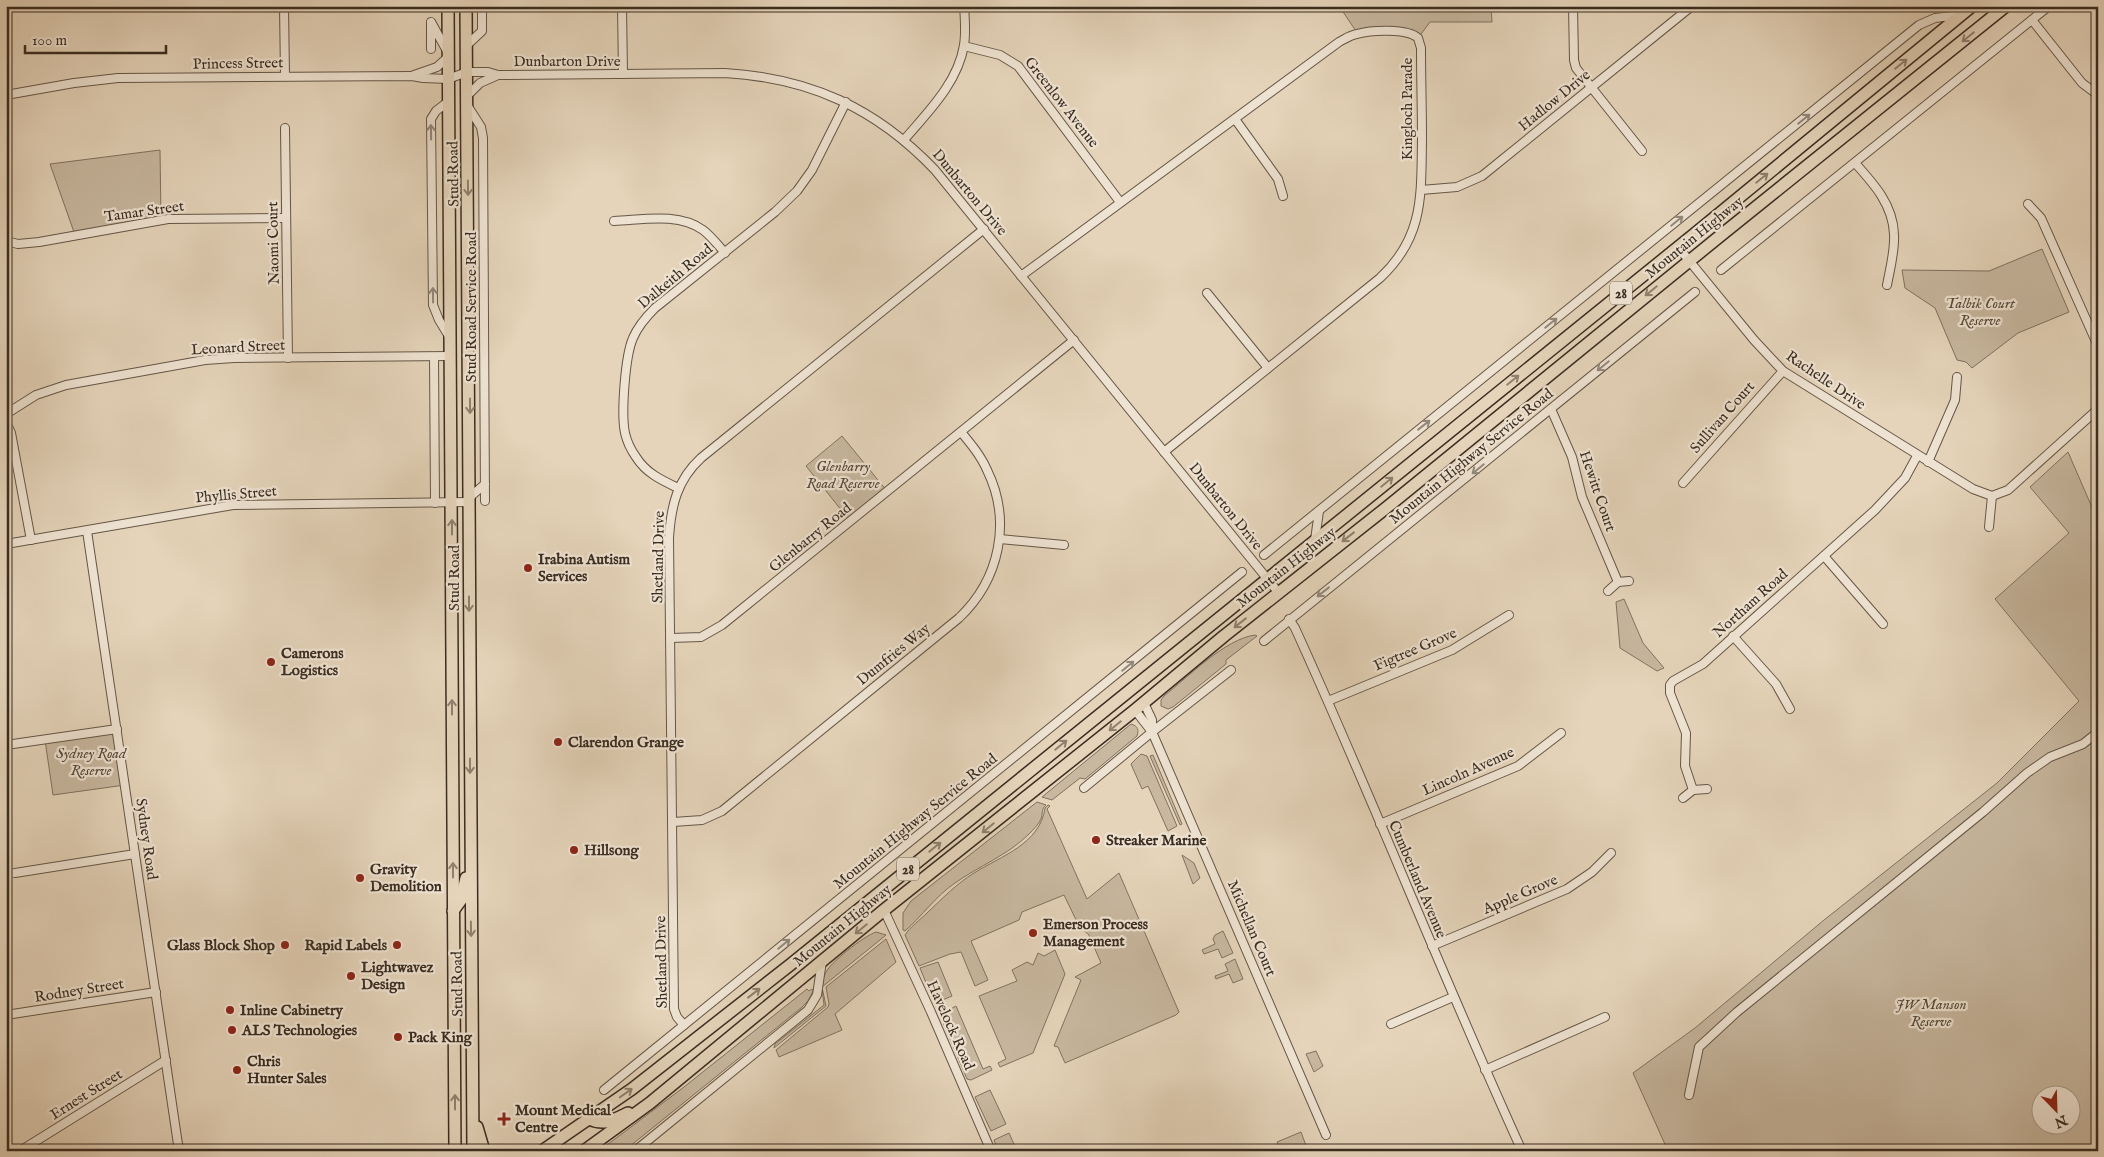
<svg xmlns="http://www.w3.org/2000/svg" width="2104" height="1157" font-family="'IM FELL English',serif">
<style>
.green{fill:#c8b8a0;stroke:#817260;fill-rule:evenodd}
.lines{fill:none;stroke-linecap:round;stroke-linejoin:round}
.minor-casing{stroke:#655747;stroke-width:10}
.primary-casing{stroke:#3a2d21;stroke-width:14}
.minor{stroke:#eee3d2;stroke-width:8}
.primary{stroke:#e5d4ba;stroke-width:11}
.oneway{stroke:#90806e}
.oneway2{stroke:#94887a}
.poi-dot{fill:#8f2418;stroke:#eee3d2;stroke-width:2}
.labels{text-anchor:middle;stroke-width:4.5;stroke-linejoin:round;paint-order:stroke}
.shield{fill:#eee3d2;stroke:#706456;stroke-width:1}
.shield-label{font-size:14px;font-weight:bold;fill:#3a2d21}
.street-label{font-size:15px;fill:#3a2d21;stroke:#eee3d2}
.park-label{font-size:15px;font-style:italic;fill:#56493a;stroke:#eee3d2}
.poi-label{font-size:15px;font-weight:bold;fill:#3a2d21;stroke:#eee3d2;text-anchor:start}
</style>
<rect width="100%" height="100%" fill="#e5d4ba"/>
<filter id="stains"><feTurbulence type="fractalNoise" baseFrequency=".004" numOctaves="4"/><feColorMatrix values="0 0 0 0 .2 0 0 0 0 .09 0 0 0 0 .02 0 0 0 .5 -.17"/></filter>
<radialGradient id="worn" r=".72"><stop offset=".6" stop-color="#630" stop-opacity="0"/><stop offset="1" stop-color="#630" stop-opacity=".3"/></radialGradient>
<g class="green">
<path d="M 1339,6 L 1491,6 L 1492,22 L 1430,22 L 1418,38 L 1415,35 L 1358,34 Z"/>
<path d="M 160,150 L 161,220 L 75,235 L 50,164 Z"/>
<path d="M 2042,249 L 2069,312 L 2018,333 L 1972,368 L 1966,362 L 1957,360 L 1935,308 L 1905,288 L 1902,270 L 1989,271 Z"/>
<path d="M 842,436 L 887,491 L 850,521 L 806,466 Z"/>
<path d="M 2068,452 L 2094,512 L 2098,508 L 2098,1151 L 1668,1151 L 1633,1073 L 1695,1028 L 1824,920 L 1997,783 L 2079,701 L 1995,599 L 2069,533 L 2030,487 ZM 2042,1094 L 2072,1094 L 2072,1124 L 2042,1124 Z"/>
<path d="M 1624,599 L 1643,643 L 1664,668 L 1657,671 L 1620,648 L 1616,602 Z"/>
<path d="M 1255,635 L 1257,636 L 1226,660 L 1226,664 L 1173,707 L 1168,709 L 1161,706 L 1161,700 L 1164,696 C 1188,677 1225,639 1255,635 Z"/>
<path d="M 1131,724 C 1138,726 1139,730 1137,736 L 1085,779 L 1080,778 L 1052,800 L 1042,797 Z"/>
<path d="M 117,729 L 125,785 L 53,795 L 45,740 Z"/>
<path d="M 1141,754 L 1147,756 L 1177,826 L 1168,831 L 1148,786 L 1142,789 L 1131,764 Z"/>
<path d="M 1153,755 L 1182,824 L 1180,825 L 1150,756 Z"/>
<path d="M 1037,802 L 1046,805 C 1041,809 1043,814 1041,819 C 1039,824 1033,830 1029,834 C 1008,855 979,866 955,883 C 936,896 922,916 905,931 L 903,930 L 903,913 L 911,901 Z"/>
<path d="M 1048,805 L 1050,806 L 1047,809 L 1087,899 L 1119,873 L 1179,1012 L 1176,1015 L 1065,1063 L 1058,1047 L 1054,1046 L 1081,980 L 1075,977 L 1101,963 L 1089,935 L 1079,926 L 1064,895 L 1022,912 L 1019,920 L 971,941 L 988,980 L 975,986 L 961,952 L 950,954 L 919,966 L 905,935 C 910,927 920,920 927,913 C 942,899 956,884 974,873 C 1001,856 1040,844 1045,808 Z"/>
<path d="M 1182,855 L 1194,863 L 1200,878 L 1193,884 Z"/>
<path d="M 1223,931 L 1233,953 L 1222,958 L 1218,949 L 1204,954 L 1202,950 L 1215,944 L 1213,939 L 1215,935 Z"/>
<path d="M 876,932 L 886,935 L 822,987 L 826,1006 L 774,1048 L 775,1044 L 824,1005 C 823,994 820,985 825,974 C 829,963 864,936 876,932 Z"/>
<path d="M 886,939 L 896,962 L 835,1014 L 842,1030 L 779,1057 L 776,1050 L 828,1007 L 829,1004 L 826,987 Z"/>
<path d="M 1055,950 L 1065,974 L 1033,1053 L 1000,1067 L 998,1063 L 1006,1059 L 979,996 L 1017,981 L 1012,970 L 1027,962 L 1033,965 L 1038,953 L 1044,956 Z"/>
<path d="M 1235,959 L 1243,979 L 1233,983 L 1229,974 L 1216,979 L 1215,976 L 1228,971 L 1225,964 Z"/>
<path d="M 938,962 L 952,996 L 938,1002 L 933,1000 L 920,968 Z"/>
<path d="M 807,989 L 809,991 L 812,989 L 813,991 L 808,1001 L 801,1008 L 624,1151 L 599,1151 L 684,1087 Z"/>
<path d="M 956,1006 L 983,1069 L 990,1066 L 992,1070 L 971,1080 L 967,1079 L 940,1015 Z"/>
<path d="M 1316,1051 L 1323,1066 L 1314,1072 L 1306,1054 Z"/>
<path d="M 990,1090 L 1006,1124 L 991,1131 L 975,1097 Z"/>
<path d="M 1301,1132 L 1308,1151 L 1281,1151 L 1277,1142 Z"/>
<path d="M 1009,1133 L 1017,1151 L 998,1151 L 994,1140 Z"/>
</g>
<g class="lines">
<g class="minor-casing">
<g id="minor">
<path d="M 284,6 L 285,76"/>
<path d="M 622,6 L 623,74"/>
<path d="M 1573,6 L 1574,60 L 1576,68 L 1642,151"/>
<path d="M 2032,20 L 2082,83 L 2098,95"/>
<path d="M 431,22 L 447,51"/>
<path d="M 431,23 L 431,49"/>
<path d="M 467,45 L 482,31 L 482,6"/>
<path d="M 964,46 L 1000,55 L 1018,66 L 1120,202"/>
<path d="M 414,75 L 437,67 L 448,57"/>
<path d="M 6,95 L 74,83 L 118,78 L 412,76 L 423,78 L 448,79 L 467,72 L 488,72 L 498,75 L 725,73 C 810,78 876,108 935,170 L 1278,592"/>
<path d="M 467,96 L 480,83 L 498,75"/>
<path d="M 449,101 L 436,111 L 431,119 L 433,305 L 439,320 L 450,338"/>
<path d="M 467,105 L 481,127 L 483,138 L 485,501"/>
<path d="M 1235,119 L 1278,179 L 1283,196"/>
<path d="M 285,128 L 288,358"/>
<path d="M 904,140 C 927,113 958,83 964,45 C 966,33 965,19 964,6"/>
<path d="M 1855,163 C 1874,184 1893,205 1894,234 C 1895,251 1890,269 1887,285"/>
<path d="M 1421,190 L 1457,187 L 1482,176 L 1692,6"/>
<path d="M 2028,204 L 2041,218 L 2098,346"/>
<path d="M 614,221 C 642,220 678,212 703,230 C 711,236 718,245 725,253"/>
<path d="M 6,241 L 18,244 L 39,242 L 168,219 L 286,218"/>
<path d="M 1678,247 L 1754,340 L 1783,371 L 1973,489 L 1992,496 L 2008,490 L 2098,409"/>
<path d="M 1721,270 L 2049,6"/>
<path d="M 1021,276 L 1339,42 C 1345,39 1350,35 1357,34 C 1371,30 1407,28 1418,38 L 1421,48 C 1421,78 1422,109 1422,140 C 1421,196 1424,237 1380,278 L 1164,452"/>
<path d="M 1207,293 L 1268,368"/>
<path d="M 434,357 L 435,503"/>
<path d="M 1551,409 L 1572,457 L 1582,497 L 1618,582"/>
<path d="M 6,414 L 36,395 L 66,385 L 205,360 L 234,358 L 451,356"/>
<path d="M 6,422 L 11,433 L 31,540"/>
<path d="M 1928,462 L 1955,400 L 1957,377"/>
<path d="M 1683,483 L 1783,371"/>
<path d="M 678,488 C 661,480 646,473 636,457 C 631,450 627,442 625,433 C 621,414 625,356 633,338 C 638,326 646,317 655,308 L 775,212 L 797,191 L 812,170 L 846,102"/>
<path d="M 470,497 L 485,484"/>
<path d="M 1989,527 L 1992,496"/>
<path d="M 87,531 L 179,1151"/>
<path d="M 1000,539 L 1064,545"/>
<path d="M 1315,540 L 1319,511"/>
<path d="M 6,544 L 233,505 L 470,502"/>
<path d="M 1264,555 L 1919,25 L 1935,18 L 1960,15"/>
<path d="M 1824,556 L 1883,624"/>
<path d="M 1608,591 L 1618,582 L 1629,581"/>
<path d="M 1289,619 L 1295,628 C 1374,801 1443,978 1522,1151"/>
<path d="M 1733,636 L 1776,684 L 1790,709"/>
<path d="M 671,638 L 701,637 L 722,625 L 1074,340"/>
<path d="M 1264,641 L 1695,292"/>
<path d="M 1328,701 L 1452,650 L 1509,615"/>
<path d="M 1144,703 L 1152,720 L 1152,732"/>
<path d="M 1135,710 L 1152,732 L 1156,741 L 1326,1135"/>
<path d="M 6,745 L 117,729"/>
<path d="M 1084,788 L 1152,732 L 1231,670"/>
<path d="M 1693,790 L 1685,766 L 1686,733 L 1670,693 L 1670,685 L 1673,681 L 1703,664 L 1875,510 L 1905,478 L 1917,456"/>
<path d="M 1683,798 L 1693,790 L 1707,789"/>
<path d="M 673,822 L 702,820 L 722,811 L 959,618 C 1000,579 1012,521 987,470 C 981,456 971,444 961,432"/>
<path d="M 1380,824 L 1518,766 L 1561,733"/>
<path d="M 15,873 L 135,854"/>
<path d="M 884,910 L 931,1012 L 991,1151"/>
<path d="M 1432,946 L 1567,889 L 1592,872 L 1611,853"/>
<path d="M 6,1015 L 156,992"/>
<path d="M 1391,1024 L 1453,997"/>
<path d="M 684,1025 L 677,1017 L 674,1009 L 669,538 C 671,506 677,480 701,458 L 984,229"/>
<path d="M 1485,1070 L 1605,1017"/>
<path d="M 604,1090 L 1242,572"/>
<path d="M 1689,1095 L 1699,1047 L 1737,1012 L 1983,812 L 2027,773 L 2050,757 L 2083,744 L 2098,732"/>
<path d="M 20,1151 L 166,1060"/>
<path d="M 635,1151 L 808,1010 L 817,995 L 822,961"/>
</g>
</g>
<g class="primary-casing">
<g id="primary">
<path d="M 448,6 L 455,1151"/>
<path d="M 466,6 L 473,1151"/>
<path d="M 453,911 L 461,900 L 466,878"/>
<path d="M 589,1119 C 604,1126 614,1120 628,1113"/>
<path d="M 477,1127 L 484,1151"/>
<path d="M 542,1151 L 632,1089 L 790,965 L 1697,232 L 1972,6"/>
<path d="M 584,1151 L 650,1103 L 884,910 L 1135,710 L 1224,636 L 1386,508 L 1720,236 L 2006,6"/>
</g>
</g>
<use href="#minor" class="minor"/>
<use href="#primary" class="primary"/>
</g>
<defs><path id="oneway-shaft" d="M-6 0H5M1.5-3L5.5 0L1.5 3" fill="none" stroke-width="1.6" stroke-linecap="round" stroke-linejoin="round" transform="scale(1.25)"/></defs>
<g class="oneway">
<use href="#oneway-shaft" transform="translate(1968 37) rotate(141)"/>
<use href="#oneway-shaft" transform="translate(1901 64) rotate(-39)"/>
<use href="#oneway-shaft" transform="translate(1762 178) rotate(-39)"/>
<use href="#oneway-shaft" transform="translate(468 188) rotate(89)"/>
<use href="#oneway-shaft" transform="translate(1651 291) rotate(141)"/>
<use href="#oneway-shaft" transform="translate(1513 380) rotate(-39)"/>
<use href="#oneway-shaft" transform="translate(470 406) rotate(90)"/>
<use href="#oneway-shaft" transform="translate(1387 482) rotate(-39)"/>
<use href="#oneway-shaft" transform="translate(452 527) rotate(-90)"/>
<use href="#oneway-shaft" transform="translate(1348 537) rotate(142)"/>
<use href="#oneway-shaft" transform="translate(469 604) rotate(90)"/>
<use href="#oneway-shaft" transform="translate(1240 623) rotate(142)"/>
<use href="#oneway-shaft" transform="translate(452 707) rotate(-90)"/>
<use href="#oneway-shaft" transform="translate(1115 726) rotate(141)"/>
<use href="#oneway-shaft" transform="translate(1061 745) rotate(-39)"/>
<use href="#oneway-shaft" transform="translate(470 766) rotate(90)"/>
<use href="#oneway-shaft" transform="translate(988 828) rotate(141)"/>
<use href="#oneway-shaft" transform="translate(935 847) rotate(-39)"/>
<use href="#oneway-shaft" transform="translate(453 870) rotate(-90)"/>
<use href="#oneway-shaft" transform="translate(471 929) rotate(89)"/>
<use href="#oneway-shaft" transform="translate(861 929) rotate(141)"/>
<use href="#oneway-shaft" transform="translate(754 993) rotate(-38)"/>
<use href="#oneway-shaft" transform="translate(626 1093) rotate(-35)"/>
<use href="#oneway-shaft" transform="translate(455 1102) rotate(-90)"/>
</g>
<g class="oneway2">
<use href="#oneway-shaft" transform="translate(1804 119) rotate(-39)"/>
<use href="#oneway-shaft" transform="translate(431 132) rotate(-91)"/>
<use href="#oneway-shaft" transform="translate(1677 221) rotate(-39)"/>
<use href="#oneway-shaft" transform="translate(433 295) rotate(-91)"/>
<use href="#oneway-shaft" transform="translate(1551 323) rotate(-39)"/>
<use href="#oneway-shaft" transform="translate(1603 366) rotate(141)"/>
<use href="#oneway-shaft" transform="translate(1424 425) rotate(-38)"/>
<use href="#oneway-shaft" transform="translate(1478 469) rotate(141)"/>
<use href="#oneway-shaft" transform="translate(1323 592) rotate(142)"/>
<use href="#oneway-shaft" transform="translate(1128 666) rotate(-39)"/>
<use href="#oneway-shaft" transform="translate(784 944) rotate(-39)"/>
</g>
<g class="poi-dot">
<circle cx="528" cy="568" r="5"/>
<circle cx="271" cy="662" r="5"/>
<circle cx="558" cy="742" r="5"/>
<circle cx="1096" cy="840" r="5"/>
<circle cx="574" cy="850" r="5"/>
<circle cx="360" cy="878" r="5"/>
<circle cx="1033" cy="933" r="5"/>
<circle cx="285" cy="945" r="5"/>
<circle cx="397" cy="945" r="5"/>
<circle cx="351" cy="976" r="5"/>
<circle cx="230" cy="1010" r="5"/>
<circle cx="232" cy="1030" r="5"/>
<circle cx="398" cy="1037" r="5"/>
<circle cx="237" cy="1070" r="5"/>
<path d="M501.5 1111.5h5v5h5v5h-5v5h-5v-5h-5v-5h5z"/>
</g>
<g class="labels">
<g class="shield">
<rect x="1610" y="281.5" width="22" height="23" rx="4"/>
<rect x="897" y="857.5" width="22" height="23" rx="4"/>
</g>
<g class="shield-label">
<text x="1621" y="298">28</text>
<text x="908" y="874">28</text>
</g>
<g class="street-label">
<text x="567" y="66">Dunbarton Drive</text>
<text transform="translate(238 63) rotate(-1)" y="5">Princess Street</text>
<text transform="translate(1554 100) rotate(-39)" y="5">Hadlow Drive</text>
<text transform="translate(1062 102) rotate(52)" y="5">Greenlow Avenue</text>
<text transform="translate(1407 109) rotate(-90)" y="5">Kingloch Parade</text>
<text transform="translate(453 174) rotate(-91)" y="5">Stud Road</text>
<text transform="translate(970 192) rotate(50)" y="5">Dunbarton Drive</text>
<text transform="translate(144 211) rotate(-8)" y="5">Tamar Street</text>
<text transform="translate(1694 237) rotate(-39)" y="5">Mountain Highway</text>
<text transform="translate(273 243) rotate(-91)" y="5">Naomi Court</text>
<text transform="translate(675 276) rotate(-40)" y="5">Dalkeith Road</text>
<text transform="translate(471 307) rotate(-90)" y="5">Stud Road Service Road</text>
<text transform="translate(238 347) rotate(-3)" y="5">Leonard Street</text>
<text transform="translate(1826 380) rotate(34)" y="5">Rachelle Drive</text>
<text transform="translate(1722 417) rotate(-49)" y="5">Sullivan Court</text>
<text transform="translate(1471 456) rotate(-39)" y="5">Mountain Highway Service Road</text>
<text transform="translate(1598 491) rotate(71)" y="5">Hewitt Court</text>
<text transform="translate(236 494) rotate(-5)" y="5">Phyllis Street</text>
<text transform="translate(1226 506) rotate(51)" y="5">Dunbarton Drive</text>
<text transform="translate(810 537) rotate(-39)" y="5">Glenbarry Road</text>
<text transform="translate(658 557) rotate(-89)" y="5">Shetland Drive</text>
<text transform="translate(1286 567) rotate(-38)" y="5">Mountain Highway</text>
<text transform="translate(454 578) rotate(-90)" y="5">Stud Road</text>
<text transform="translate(1750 603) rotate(-42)" y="5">Northam Road</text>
<text transform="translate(1415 649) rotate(-23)" y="5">Figtree Grove</text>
<text transform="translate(893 654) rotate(-39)" y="5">Dumfries Way</text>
<text transform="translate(1468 771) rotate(-24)" y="5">Lincoln Avenue</text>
<text transform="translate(915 821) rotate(-39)" y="5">Mountain Highway Service Road</text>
<text transform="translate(147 839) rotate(82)" y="5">Sydney Road</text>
<text transform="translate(1418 879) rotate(67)" y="5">Cumberland Avenue</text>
<text transform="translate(1520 894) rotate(-23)" y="5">Apple Grove</text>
<text transform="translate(842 925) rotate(-39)" y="5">Mountain Highway</text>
<text transform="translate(1252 928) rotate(67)" y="5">Michellan Court</text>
<text transform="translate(661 962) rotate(-91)" y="5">Shetland Drive</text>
<text transform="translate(457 984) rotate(-91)" y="5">Stud Road</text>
<text transform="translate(79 990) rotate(-9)" y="5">Rodney Street</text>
<text transform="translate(951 1025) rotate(66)" y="5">Havelock Road</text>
<text transform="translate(86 1094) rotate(-32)" y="5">Ernest Street</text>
</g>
<g class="park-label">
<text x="1980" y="308">Talbik Court<tspan x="1980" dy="17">Reserve</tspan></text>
<text x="843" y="471">Glenbarry<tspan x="843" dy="17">Road Reserve</tspan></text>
<text x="91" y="758">Sydney Road<tspan x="91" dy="17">Reserve</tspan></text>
<text x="1931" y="1009">JW Manson<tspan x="1931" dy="17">Reserve</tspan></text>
</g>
<g class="poi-label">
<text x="538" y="564">Irabina Autism<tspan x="538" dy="17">Services</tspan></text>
<text x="281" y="658">Camerons<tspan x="281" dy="17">Logistics</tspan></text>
<text x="568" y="747">Clarendon Grange</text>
<text x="1106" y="845">Streaker Marine</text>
<text x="584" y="855">Hillsong</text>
<text x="370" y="874">Gravity<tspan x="370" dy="17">Demolition</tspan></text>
<text x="1043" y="929">Emerson Process<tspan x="1043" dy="17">Management</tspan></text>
<text x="275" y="950" text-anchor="end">Glass Block Shop</text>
<text x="387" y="950" text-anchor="end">Rapid Labels</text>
<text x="361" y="972">Lightwavez<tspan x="361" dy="17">Design</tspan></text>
<text x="240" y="1015">Inline Cabinetry</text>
<text x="242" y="1035">ALS Technologies</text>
<text x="408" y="1042">Pack King</text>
<text x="247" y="1066">Chris<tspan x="247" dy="17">Hunter Sales</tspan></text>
<text x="515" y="1115">Mount Medical<tspan x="515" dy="17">Centre</tspan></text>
</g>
</g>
<rect width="2104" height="1157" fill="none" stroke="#e5d4ba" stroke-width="25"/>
<rect x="8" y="8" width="2089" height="1142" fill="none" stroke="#3a2d21" stroke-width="2.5"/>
<rect x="12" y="12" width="2079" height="1132" fill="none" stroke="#3a2d21"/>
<g transform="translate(2056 1110) rotate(157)"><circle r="24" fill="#eee3d2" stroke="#a69a8b"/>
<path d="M0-4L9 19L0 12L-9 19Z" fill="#8f2418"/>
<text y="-8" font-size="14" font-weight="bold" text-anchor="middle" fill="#3a2d21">N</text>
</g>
<path d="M25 45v8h141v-8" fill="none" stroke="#3a2d21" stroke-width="2.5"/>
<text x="32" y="45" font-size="15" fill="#3a2d21" stroke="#eee3d2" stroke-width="4" paint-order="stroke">100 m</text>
<rect width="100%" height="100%" filter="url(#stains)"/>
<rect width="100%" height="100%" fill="url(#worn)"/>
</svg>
